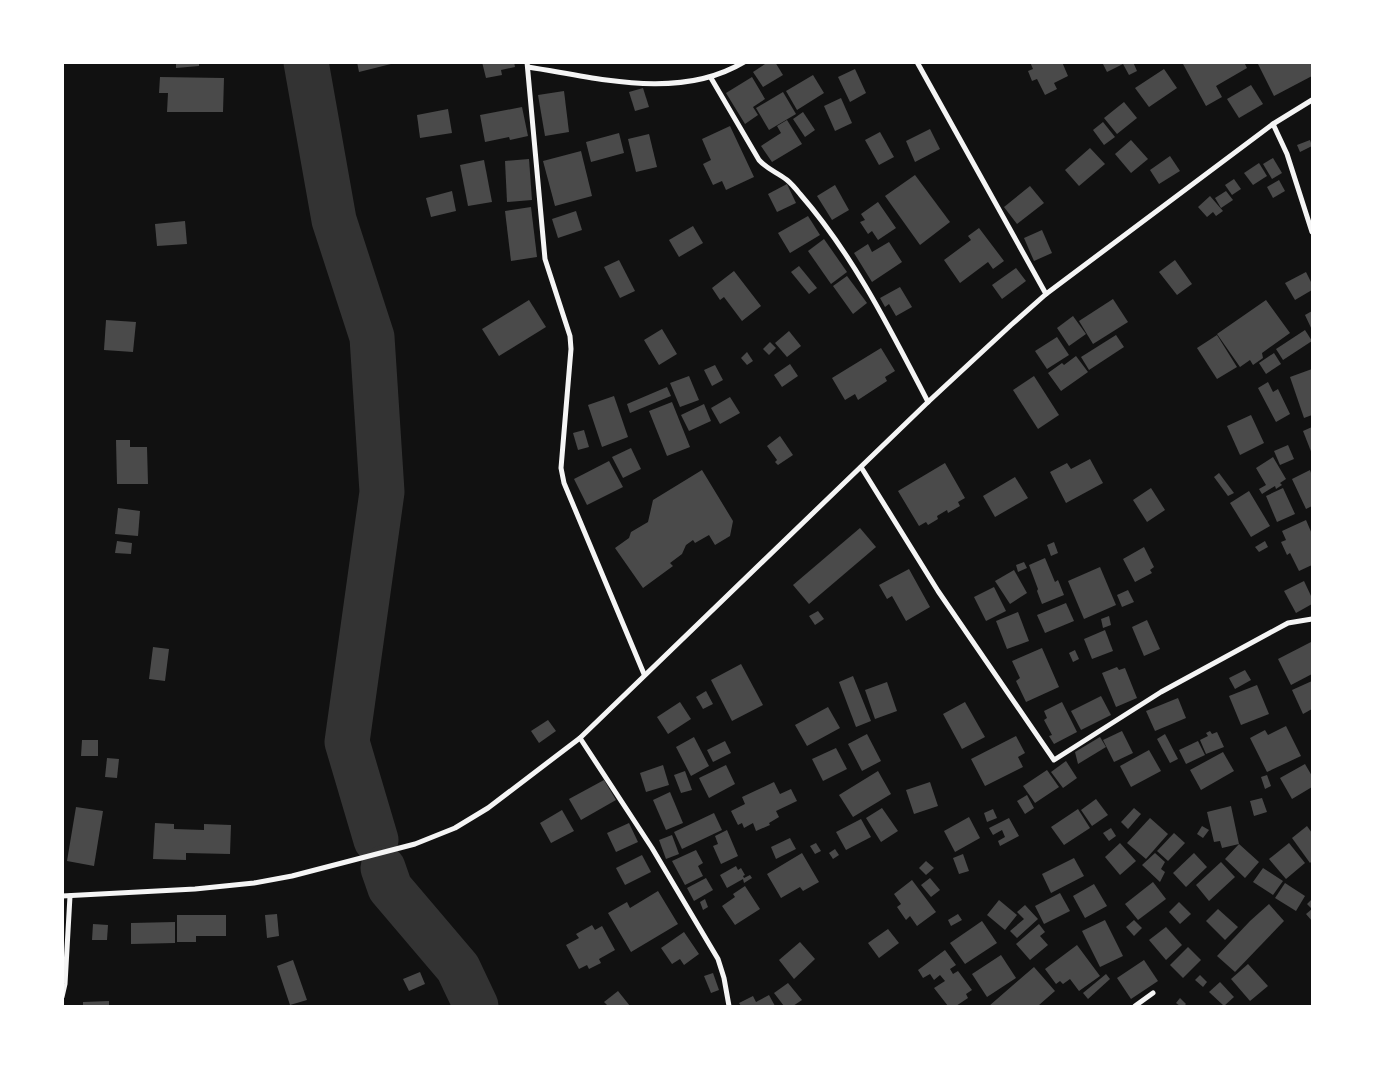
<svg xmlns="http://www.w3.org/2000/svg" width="1375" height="1069" font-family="Barlow,sans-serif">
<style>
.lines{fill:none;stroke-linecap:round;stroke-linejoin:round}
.river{stroke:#333;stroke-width:45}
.building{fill:#4a4a4a}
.minor{stroke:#f5f5f5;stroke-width:5}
</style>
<rect width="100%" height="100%" fill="#111"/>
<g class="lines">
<g class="river">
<path d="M 306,62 L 334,220 L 372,337 L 382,492 L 347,742 L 376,840"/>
<path d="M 383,868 L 390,888 L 458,968 L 476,1006"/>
</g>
</g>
<g class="building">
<path d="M 176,62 L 199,62 L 199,66 L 176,68 Z"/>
<path d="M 357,62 L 395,62 L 395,63 L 359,72 Z"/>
<path d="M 482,62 L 514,62 L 515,67 L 501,70 L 502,75 L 486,78 Z"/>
<path d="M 768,62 L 775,62 L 783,75 L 763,87 L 753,72 Z"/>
<path d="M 1030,62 L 1062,62 L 1068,76 L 1054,83 L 1057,89 L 1045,95 L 1037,79 L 1032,81 L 1028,71 L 1033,69 Z"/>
<path d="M 1102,62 L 1133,62 L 1137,71 L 1129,75 L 1123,64 L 1107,72 Z"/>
<path d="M 1186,62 L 1244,62 L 1247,68 L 1216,86 L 1222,97 L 1206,106 L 1183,64 Z"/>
<path d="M 1257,62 L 1312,62 L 1312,76 L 1274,96 Z"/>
<path d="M 855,69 L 866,93 L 850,102 L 838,77 Z"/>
<path d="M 1164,69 L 1177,88 L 1149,107 L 1135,88 Z"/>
<path d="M 813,75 L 824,93 L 797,110 L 786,91 Z"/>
<path d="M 160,77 L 224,78 L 223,112 L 167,112 L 168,93 L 159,93 Z"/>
<path d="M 752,77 L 765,99 L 753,107 L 758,115 L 745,124 L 726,93 Z"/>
<path d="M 1251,85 L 1263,104 L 1239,118 L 1227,99 Z"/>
<path d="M 643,88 L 649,107 L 635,111 L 629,92 Z"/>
<path d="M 564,91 L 569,132 L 545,136 L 538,95 Z"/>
<path d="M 783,92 L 796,114 L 769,130 L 756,108 Z"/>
<path d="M 841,98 L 852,123 L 835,131 L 824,106 Z"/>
<path d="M 1124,102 L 1137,118 L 1117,134 L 1104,118 Z"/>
<path d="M 522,107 L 528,136 L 510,140 L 509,137 L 485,142 L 480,115 Z"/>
<path d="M 448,109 L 452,133 L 420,138 L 417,115 Z"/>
<path d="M 803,112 L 815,130 L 805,137 L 793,119 Z"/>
<path d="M 787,120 L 802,144 L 772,162 L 761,146 L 781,133 L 777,126 Z"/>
<path d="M 1103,122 L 1115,137 L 1104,145 L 1093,130 Z"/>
<path d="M 730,126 L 754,177 L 726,190 L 722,181 L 713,185 L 703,164 L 711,160 L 702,139 Z"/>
<path d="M 930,129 L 940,149 L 915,162 L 906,141 Z"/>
<path d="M 880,132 L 894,157 L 879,165 L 865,140 Z"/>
<path d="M 619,133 L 624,153 L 591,162 L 586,142 Z"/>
<path d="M 649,134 L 657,167 L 636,172 L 628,139 Z"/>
<path d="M 1131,140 L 1148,159 L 1131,173 L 1115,154 Z"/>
<path d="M 1310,140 L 1312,146 L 1300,152 L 1297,145 Z"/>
<path d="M 1090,148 L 1105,164 L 1079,186 L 1065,170 Z"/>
<path d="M 581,151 L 592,196 L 555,206 L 543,161 Z"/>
<path d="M 1170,156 L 1180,171 L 1159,184 L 1150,170 Z"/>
<path d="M 1273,158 L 1282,173 L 1272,179 L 1263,164 Z"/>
<path d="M 529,159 L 532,200 L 507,202 L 505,161 Z"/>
<path d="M 484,160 L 492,202 L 468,206 L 460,165 Z"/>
<path d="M 1259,163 L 1267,176 L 1253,185 L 1244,173 Z"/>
<path d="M 915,175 L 950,222 L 920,245 L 885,196 Z"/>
<path d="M 1234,179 L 1241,189 L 1232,195 L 1225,185 Z"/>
<path d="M 1279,180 L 1285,191 L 1273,198 L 1267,187 Z"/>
<path d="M 787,184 L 796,203 L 777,212 L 768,194 Z"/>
<path d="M 835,185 L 849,210 L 832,220 L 817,196 Z"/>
<path d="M 1030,186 L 1044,203 L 1017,224 L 1004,207 Z"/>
<path d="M 452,191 L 456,211 L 431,217 L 426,198 Z"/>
<path d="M 1226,191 L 1233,200 L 1221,208 L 1215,198 Z"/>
<path d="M 1210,196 L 1223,211 L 1216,216 L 1213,212 L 1207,217 L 1198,207 Z"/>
<path d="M 878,202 L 896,228 L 878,240 L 872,231 L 868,234 L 860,222 L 865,220 L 861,214 Z"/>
<path d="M 531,207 L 537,257 L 511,261 L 505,211 Z"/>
<path d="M 576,211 L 582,230 L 558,238 L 552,219 Z"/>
<path d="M 808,216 L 820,235 L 790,253 L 778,233 Z"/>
<path d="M 185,221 L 187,244 L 157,246 L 155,224 Z"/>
<path d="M 693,226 L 703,243 L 679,257 L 669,240 Z"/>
<path d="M 979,228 L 1004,261 L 993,269 L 988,262 L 960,283 L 944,260 L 971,240 L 968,236 Z"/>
<path d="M 1042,230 L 1052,253 L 1034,261 L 1024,238 Z"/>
<path d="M 824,239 L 847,272 L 831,284 L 808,251 Z"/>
<path d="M 889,242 L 902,262 L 872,282 L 854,253 L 868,244 L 872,252 Z"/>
<path d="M 619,260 L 635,291 L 620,298 L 604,267 Z"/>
<path d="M 1175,260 L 1192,284 L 1177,295 L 1159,272 Z"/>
<path d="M 799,266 L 817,288 L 809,294 L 791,272 Z"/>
<path d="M 1016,268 L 1026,281 L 1002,299 L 992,285 Z"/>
<path d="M 734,271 L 761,306 L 742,321 L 724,297 L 720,300 L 712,288 Z"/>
<path d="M 1306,272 L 1312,284 L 1312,290 L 1295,300 L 1285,283 Z"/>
<path d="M 847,276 L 867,303 L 853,314 L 833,286 Z"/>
<path d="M 900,287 L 912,307 L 896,316 L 889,304 L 885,307 L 880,298 Z"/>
<path d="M 1113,299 L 1128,322 L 1093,344 L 1079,321 Z"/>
<path d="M 529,300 L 546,327 L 499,356 L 482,329 Z"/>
<path d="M 1266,300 L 1290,333 L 1262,353 L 1263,358 L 1253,365 L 1250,360 L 1240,367 L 1217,334 Z"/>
<path d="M 1312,311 L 1312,330 L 1305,315 Z"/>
<path d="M 1073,316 L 1086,334 L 1069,346 L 1057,328 Z"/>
<path d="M 106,320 L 136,322 L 133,352 L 104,350 Z"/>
<path d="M 662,329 L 677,354 L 659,365 L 644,340 Z"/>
<path d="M 1305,330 L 1312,341 L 1283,360 L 1276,349 Z"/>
<path d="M 789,331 L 801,346 L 787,357 L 775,343 Z"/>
<path d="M 1116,335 L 1124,347 L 1089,370 L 1081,357 Z"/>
<path d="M 1217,335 L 1237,367 L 1217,379 L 1197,348 Z"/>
<path d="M 1057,337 L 1069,355 L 1047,369 L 1035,351 Z"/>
<path d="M 770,342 L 776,348 L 769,355 L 763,349 Z"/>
<path d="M 881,348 L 895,371 L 885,377 L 887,381 L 858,400 L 855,394 L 845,400 L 832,378 Z"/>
<path d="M 747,352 L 753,361 L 747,365 L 741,358 Z"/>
<path d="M 1274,353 L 1281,364 L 1266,374 L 1259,363 Z"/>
<path d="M 1076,356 L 1088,372 L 1061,391 L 1048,373 L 1062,363 L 1064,365 Z"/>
<path d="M 790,364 L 798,376 L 782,387 L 774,375 Z"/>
<path d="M 715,365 L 723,380 L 712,386 L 704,370 Z"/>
<path d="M 1312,369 L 1312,415 L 1304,418 L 1290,377 Z"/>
<path d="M 689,376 L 699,400 L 680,407 L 670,383 Z"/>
<path d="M 1034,376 L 1059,415 L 1038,429 L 1013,390 Z"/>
<path d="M 1268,382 L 1273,392 L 1278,389 L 1290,414 L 1276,422 L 1258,388 Z"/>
<path d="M 667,387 L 671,396 L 630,413 L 627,404 Z"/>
<path d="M 614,396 L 628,437 L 602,447 L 588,405 Z"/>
<path d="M 730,397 L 740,413 L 720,424 L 711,408 Z"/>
<path d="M 672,402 L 690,447 L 667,456 L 649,411 Z"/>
<path d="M 704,404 L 711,421 L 689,431 L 681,415 Z"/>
<path d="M 1251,415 L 1264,443 L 1240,455 L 1227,426 Z"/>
<path d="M 1312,427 L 1312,454 L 1303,431 Z"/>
<path d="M 584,430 L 589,447 L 578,450 L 573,433 Z"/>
<path d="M 780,436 L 793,455 L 778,465 L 775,462 L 777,460 L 767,446 Z"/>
<path d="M 116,440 L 130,440 L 130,447 L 147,447 L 148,484 L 117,484 Z"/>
<path d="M 1288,445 L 1294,459 L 1280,465 L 1274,451 Z"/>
<path d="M 631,448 L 641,469 L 623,478 L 612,457 Z"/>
<path d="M 1273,457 L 1286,479 L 1280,483 L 1282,485 L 1276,489 L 1275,486 L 1262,494 L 1259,489 L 1266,485 L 1256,468 Z"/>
<path d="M 1090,459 L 1103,483 L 1066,503 L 1050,472 L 1067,463 L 1071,469 Z"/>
<path d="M 609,461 L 623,487 L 587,505 L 574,479 Z"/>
<path d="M 945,463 L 965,498 L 958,502 L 960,506 L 948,513 L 947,510 L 937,516 L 938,519 L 928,525 L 926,522 L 919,526 L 898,491 Z"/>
<path d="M 702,470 L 733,521 L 730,536 L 715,545 L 709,535 L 695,543 L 693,540 L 686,545 L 682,554 L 670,563 L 673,566 L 643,588 L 615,548 L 629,538 L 631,532 L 648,522 L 653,500 Z"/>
<path d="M 1310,470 L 1312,476 L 1312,506 L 1306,509 L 1292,479 Z"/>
<path d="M 1219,473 L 1234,493 L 1228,496 L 1214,477 Z"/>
<path d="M 1015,477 L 1028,498 L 995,517 L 983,496 Z"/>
<path d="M 1151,488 L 1165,510 L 1147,522 L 1133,500 Z"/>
<path d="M 1283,488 L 1295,514 L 1277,522 L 1266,496 Z"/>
<path d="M 1249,491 L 1270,526 L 1251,537 L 1230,503 Z"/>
<path d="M 118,508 L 140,511 L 138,536 L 115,534 Z"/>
<path d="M 1306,520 L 1312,534 L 1312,565 L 1299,571 L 1290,553 L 1287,555 L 1281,542 L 1286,540 L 1282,531 Z"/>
<path d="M 860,528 L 876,547 L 809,604 L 793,585 Z"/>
<path d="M 117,541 L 132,543 L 131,554 L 115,553 Z"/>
<path d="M 1265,541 L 1268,547 L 1259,552 L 1255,547 Z"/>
<path d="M 1054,542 L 1058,553 L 1051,556 L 1047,545 Z"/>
<path d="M 1144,547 L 1154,567 L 1150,570 L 1152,573 L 1135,582 L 1123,559 Z"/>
<path d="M 1045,558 L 1055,582 L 1058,580 L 1064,595 L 1042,604 L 1037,591 L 1038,589 L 1029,565 Z"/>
<path d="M 1024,562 L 1027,568 L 1018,572 L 1016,565 Z"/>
<path d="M 1100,567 L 1116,605 L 1084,619 L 1068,581 Z"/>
<path d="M 909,569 L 930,607 L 906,621 L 892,596 L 887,599 L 879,585 Z"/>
<path d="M 1014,570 L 1027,593 L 1010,604 L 995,581 Z"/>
<path d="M 1304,581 L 1312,598 L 1312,604 L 1296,613 L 1284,591 Z"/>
<path d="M 994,587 L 1006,611 L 986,621 L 974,597 Z"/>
<path d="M 1128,590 L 1134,602 L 1122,607 L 1117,595 Z"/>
<path d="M 1066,603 L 1074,621 L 1045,633 L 1037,615 Z"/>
<path d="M 818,611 L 824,619 L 815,625 L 809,616 Z"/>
<path d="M 1018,612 L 1029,641 L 1007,649 L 996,621 Z"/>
<path d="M 1109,616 L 1111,625 L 1103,628 L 1101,619 Z"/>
<path d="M 1147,620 L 1160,649 L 1144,656 L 1132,627 Z"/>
<path d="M 1105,630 L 1113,651 L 1092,659 L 1084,639 Z"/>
<path d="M 1311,642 L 1312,645 L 1312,674 L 1291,685 L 1278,659 Z"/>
<path d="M 153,647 L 169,649 L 165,681 L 149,679 Z"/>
<path d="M 1042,648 L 1059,687 L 1026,702 L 1016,681 L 1020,678 L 1012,661 Z"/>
<path d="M 1075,650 L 1079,659 L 1073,662 L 1069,653 Z"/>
<path d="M 741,664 L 763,705 L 732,721 L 711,680 Z"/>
<path d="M 1117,667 L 1119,670 L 1125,668 L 1137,698 L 1116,707 L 1102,673 Z"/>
<path d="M 1245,670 L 1251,680 L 1235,689 L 1229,678 Z"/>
<path d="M 853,676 L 871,721 L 856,727 L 839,682 Z"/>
<path d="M 1312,681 L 1312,709 L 1303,714 L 1292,690 Z"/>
<path d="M 887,682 L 897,711 L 875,719 L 865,690 Z"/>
<path d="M 1257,685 L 1269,714 L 1241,725 L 1229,696 Z"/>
<path d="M 706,691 L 713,704 L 703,709 L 696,697 Z"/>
<path d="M 1101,696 L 1111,715 L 1081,730 L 1071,711 Z"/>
<path d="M 1178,698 L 1186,718 L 1155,731 L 1146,711 Z"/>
<path d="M 680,702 L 691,719 L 668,734 L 657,717 Z"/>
<path d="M 965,702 L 985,737 L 962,749 L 943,714 Z"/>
<path d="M 1062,702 L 1077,732 L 1054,744 L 1049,736 L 1052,735 L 1044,720 L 1047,718 L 1044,711 Z"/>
<path d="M 828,707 L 840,728 L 807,746 L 795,725 Z"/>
<path d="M 548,720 L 556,731 L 539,743 L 531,731 Z"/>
<path d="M 1286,726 L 1301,756 L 1267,772 L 1250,738 L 1265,730 L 1268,735 Z"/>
<path d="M 1122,731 L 1133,753 L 1114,762 L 1103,740 Z"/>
<path d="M 1210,731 L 1212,734 L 1217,732 L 1224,747 L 1206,754 L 1200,740 L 1208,736 L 1206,733 Z"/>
<path d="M 867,734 L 881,761 L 862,771 L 848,744 Z"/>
<path d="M 1165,734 L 1178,759 L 1170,763 L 1157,739 Z"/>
<path d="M 1016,736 L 1025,753 L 1018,757 L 1023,767 L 985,786 L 971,759 Z"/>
<path d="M 694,737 L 709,766 L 691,776 L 676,747 Z"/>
<path d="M 1100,737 L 1106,747 L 1078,764 L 1075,752 Z"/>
<path d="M 82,740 L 98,740 L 98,756 L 81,756 Z"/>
<path d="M 725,741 L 731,753 L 713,762 L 707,750 Z"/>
<path d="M 1198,741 L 1205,755 L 1186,764 L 1179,750 Z"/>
<path d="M 836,748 L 847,769 L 823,781 L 812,759 Z"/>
<path d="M 1149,750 L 1161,771 L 1131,787 L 1120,766 Z"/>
<path d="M 1223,752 L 1234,771 L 1201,790 L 1190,770 Z"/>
<path d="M 107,758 L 119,759 L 117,778 L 105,777 Z"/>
<path d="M 1066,761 L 1077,778 L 1063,788 L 1051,772 Z"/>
<path d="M 1305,764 L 1312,776 L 1312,787 L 1292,799 L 1280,778 Z"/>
<path d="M 663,765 L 669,785 L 646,792 L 640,773 Z"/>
<path d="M 726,765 L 735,784 L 709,798 L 699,778 Z"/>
<path d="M 1047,770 L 1059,787 L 1035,803 L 1023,786 Z"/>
<path d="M 685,771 L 692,790 L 681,793 L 674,775 Z"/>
<path d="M 878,771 L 891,794 L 853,817 L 839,795 Z"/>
<path d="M 1267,775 L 1271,786 L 1265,789 L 1261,777 Z"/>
<path d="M 604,780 L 616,800 L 581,820 L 569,799 Z"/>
<path d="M 774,782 L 780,794 L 791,789 L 797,801 L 776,811 L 779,817 L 769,823 L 770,825 L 756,831 L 753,823 L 744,828 L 742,823 L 738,825 L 731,811 L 745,804 L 742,797 Z"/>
<path d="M 930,782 L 938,806 L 914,814 L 906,790 Z"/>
<path d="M 670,792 L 683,823 L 666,830 L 653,800 Z"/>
<path d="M 1027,795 L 1034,808 L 1025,814 L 1017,801 Z"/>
<path d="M 1262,798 L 1267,812 L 1254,816 L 1250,801 Z"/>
<path d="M 1096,799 L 1108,815 L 1092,826 L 1081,810 Z"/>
<path d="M 1231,806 L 1239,844 L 1259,862 L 1245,878 L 1225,859 L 1239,844 L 1222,848 L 1220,841 L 1214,842 L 1207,812 Z"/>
<path d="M 76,807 L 103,811 L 94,866 L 67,861 Z"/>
<path d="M 882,808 L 898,831 L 881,842 L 866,818 Z"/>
<path d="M 1134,808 L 1141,814 L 1128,829 L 1121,822 Z"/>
<path d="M 993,809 L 997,818 L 987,822 L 984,813 Z"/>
<path d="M 1078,809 L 1090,828 L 1064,845 L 1051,827 Z"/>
<path d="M 562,810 L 574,831 L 551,843 L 540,823 Z"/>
<path d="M 714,813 L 722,830 L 682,849 L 674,832 Z"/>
<path d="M 969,817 L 980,838 L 955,852 L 944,831 Z"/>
<path d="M 1009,818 L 1019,836 L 1000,846 L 998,841 L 1005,837 L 1002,830 L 993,835 L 989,828 Z"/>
<path d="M 1150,818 L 1168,834 L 1146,859 L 1127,843 Z"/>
<path d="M 861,819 L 871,837 L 846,850 L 836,832 Z"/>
<path d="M 155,823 L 174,824 L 174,829 L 204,830 L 204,824 L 231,825 L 230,854 L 186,853 L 186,860 L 153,859 Z"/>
<path d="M 629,823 L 638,842 L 616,852 L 607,833 Z"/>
<path d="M 1202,826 L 1209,830 L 1203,838 L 1197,834 Z"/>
<path d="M 1307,826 L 1312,833 L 1312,861 L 1310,863 L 1292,838 Z"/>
<path d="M 1111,828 L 1116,836 L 1109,841 L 1103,833 Z"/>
<path d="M 727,830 L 738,856 L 721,864 L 713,846 L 718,844 L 715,836 Z"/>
<path d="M 1174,833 L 1185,843 L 1168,861 L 1157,851 Z"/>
<path d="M 672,835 L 679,854 L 666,859 L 659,840 Z"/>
<path d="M 790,838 L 796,849 L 776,859 L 771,847 Z"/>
<path d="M 816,843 L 821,851 L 815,854 L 810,846 Z"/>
<path d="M 1120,843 L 1136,861 L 1120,875 L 1105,857 Z"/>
<path d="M 1289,843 L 1305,863 L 1286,879 L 1269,859 Z"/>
<path d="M 835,849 L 839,855 L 833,859 L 829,853 Z"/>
<path d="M 696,850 L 703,863 L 698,866 L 703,876 L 685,885 L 672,861 Z"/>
<path d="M 802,853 L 819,882 L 803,891 L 800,887 L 781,898 L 767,874 Z"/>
<path d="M 1155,853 L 1165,862 L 1161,869 L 1165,872 L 1160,882 L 1142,865 Z"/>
<path d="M 1194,853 L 1207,867 L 1186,887 L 1173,873 Z"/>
<path d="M 963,854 L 969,871 L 959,874 L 953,858 Z"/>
<path d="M 642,855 L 651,872 L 625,885 L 616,868 Z"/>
<path d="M 1074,858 L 1084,876 L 1051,893 L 1042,874 Z"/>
<path d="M 926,861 L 934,868 L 926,875 L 919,868 Z"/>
<path d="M 1221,862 L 1235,877 L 1209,901 L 1196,885 Z"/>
<path d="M 736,866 L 738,870 L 741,868 L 745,875 L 743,876 L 744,878 L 750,875 L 752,878 L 744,883 L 743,879 L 727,888 L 720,875 Z"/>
<path d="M 1263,868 L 1283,881 L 1273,895 L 1253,882 Z"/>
<path d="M 706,878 L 713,890 L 694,901 L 687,888 Z"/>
<path d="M 930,878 L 940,890 L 931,897 L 921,885 Z"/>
<path d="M 912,880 L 936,912 L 917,926 L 910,916 L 906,920 L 897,907 L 901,904 L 894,894 Z"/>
<path d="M 1153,882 L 1166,899 L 1138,920 L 1125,904 Z"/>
<path d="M 1285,883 L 1305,896 L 1296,911 L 1275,898 Z"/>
<path d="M 1094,884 L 1107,906 L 1085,918 L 1073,896 Z"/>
<path d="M 745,886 L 760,909 L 735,925 L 722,906 L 735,897 L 733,894 Z"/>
<path d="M 658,891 L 678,924 L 631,952 L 608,913 L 627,902 L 630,908 Z"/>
<path d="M 1060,893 L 1070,911 L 1044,924 L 1035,906 Z"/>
<path d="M 705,899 L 708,907 L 703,910 L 700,902 Z"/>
<path d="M 1312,899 L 1312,921 L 1306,914 L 1312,909 L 1307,904 Z"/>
<path d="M 999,900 L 1017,915 L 1005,930 L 987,915 Z"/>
<path d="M 1179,902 L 1191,914 L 1180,924 L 1169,912 Z"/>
<path d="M 1269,904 L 1284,921 L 1235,972 L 1217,956 L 1250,921 Z"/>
<path d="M 1025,905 L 1038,919 L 1017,938 L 1010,931 L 1024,919 L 1017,912 Z"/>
<path d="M 1218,909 L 1238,927 L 1225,940 L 1206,921 Z"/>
<path d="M 277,914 L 279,936 L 267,938 L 265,915 Z"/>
<path d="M 958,914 L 962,920 L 951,926 L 948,920 Z"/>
<path d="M 177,915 L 226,915 L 226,936 L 196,936 L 196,942 L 177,942 Z"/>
<path d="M 1105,920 L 1123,956 L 1100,967 L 1082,931 Z"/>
<path d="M 1134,920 L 1142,928 L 1134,936 L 1126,927 Z"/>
<path d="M 982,921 L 997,943 L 965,964 L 950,943 Z"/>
<path d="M 175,922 L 175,943 L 131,944 L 131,923 Z"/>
<path d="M 93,924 L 108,925 L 107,940 L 92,940 Z"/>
<path d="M 1039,924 L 1045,932 L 1040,936 L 1048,945 L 1030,960 L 1016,944 Z"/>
<path d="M 592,925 L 595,930 L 602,926 L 615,950 L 599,959 L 601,963 L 589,969 L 587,965 L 579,969 L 566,945 L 579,938 L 576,934 Z"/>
<path d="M 1166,927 L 1182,945 L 1166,960 L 1149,940 Z"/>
<path d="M 888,929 L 899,943 L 879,958 L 868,943 Z"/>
<path d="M 684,932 L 699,954 L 684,965 L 680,959 L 672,964 L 661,948 Z"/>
<path d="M 800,942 L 815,959 L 794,979 L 779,960 Z"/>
<path d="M 1077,945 L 1100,976 L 1079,991 L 1070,979 L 1063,984 L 1060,981 L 1056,984 L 1045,969 Z"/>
<path d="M 1188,947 L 1201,960 L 1183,978 L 1170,965 Z"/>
<path d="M 945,950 L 956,965 L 950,969 L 953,974 L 958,971 L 972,990 L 966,994 L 968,998 L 956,1006 L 948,1006 L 934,988 L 945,981 L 940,975 L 934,980 L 930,974 L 923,978 L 918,970 Z"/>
<path d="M 1001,955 L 1016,978 L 987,997 L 972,974 Z"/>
<path d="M 293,960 L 307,1000 L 290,1005 L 277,966 Z"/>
<path d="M 1144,960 L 1158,981 L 1131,999 L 1117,978 Z"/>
<path d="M 1248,964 L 1268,986 L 1250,1001 L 1231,979 Z"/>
<path d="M 1034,967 L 1055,991 L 1039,1005 L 1040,1006 L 989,1006 Z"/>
<path d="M 420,972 L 425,984 L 409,991 L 403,979 Z"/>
<path d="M 713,973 L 719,990 L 711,993 L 704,976 Z"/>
<path d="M 1106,974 L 1110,979 L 1088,999 L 1083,993 Z"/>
<path d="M 1200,975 L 1207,982 L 1203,987 L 1195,980 Z"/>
<path d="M 1220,982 L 1234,997 L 1224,1006 L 1209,992 Z"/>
<path d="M 788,983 L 802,1000 L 793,1006 L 784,1006 L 774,993 Z"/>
<path d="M 618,991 L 630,1006 L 608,1006 L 604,1002 Z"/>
<path d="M 769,995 L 775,1006 L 741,1006 L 739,1003 L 753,996 L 756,1002 Z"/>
<path d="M 1180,998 L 1186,1004 L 1184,1006 L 1180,1006 L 1176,1003 Z"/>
<path d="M 109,1001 L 109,1006 L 83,1006 L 83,1002 Z"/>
</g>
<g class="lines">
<g class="minor">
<path d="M 527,62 L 545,259 L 570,336 L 571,349 L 561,468 L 564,483 L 644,674"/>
<path d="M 917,62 L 1046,294"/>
<path d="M 528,67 C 598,78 679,101 744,62"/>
<path d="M 711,78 L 759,160 C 768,170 777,172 787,180 C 792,184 796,189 800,194 C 854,256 890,329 928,402"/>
<path d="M 1273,124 L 1287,154 L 1312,232"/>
<path d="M 861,467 L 938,591 L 1054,760 L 1161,692 L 1288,623 L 1312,619"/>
<path d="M 580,738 L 652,848 L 718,959 L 724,978 L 729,1006"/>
<path d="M 62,896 L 195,889 L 254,883 L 292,876 L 415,844 L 455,828 L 488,808 L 580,738 L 928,402 L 1011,325 L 1046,294 L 1273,124 L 1312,100"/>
<path d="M 62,997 L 65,984 L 70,896"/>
<path d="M 1135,1006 L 1153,993"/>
</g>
</g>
<rect width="1375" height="1069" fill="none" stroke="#ffffff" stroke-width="128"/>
</svg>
